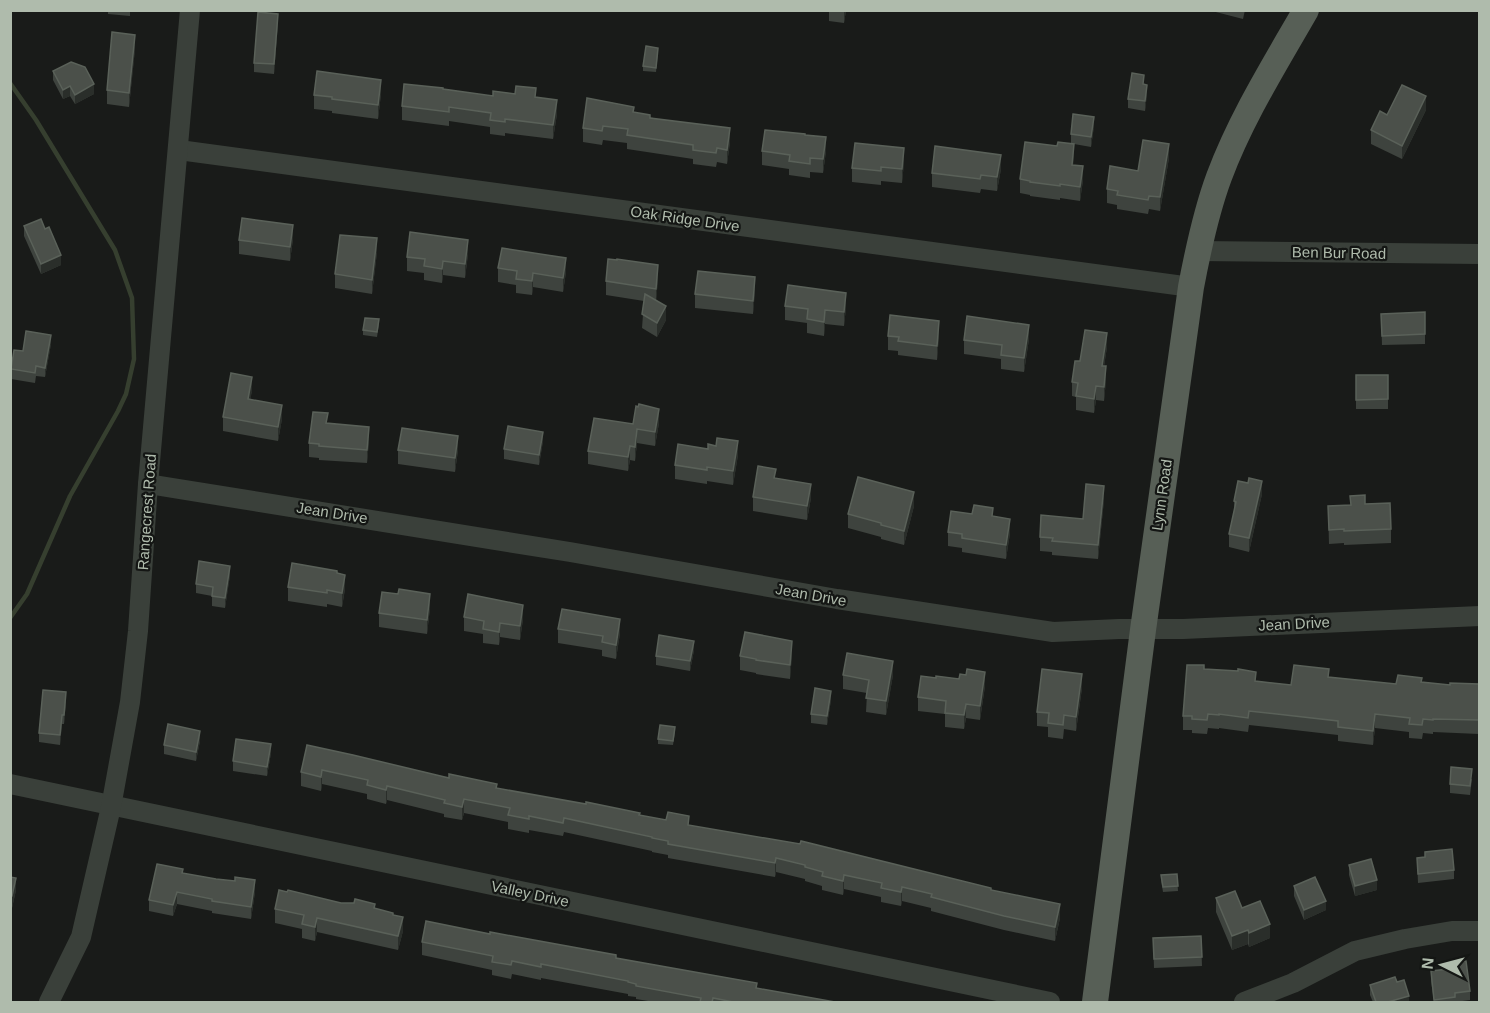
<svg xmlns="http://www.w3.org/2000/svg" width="1490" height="1013" font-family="Helvetica,sans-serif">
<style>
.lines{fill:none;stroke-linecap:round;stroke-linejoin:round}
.stream{stroke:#363f2f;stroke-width:4.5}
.minor{stroke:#3a403a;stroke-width:20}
.major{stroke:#575f56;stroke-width:26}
.wall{fill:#3e433e}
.shaded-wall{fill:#2a2e2a}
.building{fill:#4b504a;stroke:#5a6159;stroke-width:1.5}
.labels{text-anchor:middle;stroke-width:4.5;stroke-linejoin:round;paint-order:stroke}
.street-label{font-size:15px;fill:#afbbac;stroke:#141614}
</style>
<rect width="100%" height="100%" fill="#191b19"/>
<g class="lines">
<path class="stream" d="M 10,83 L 36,120 L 115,250 L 132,298 L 134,359 L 126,394 L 118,411 L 70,496 L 27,594 L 10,618"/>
<g class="minor">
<path d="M 179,150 L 1191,287"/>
<path d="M 1198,251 L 1480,254"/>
<path d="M 148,484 L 570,552 L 837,599 L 1053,632 L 1119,629 L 1183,629 L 1480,616"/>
<path d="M 10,784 L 1050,1002"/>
<path d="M 49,1002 L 81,937 L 111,807 L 130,702 L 138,631 L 148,484 L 190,10"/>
<path d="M 1244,1002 L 1293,983 L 1355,951 L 1405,939 L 1452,931 L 1480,931"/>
</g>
<path class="major" d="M 1095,1002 L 1143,630 L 1191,287 C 1198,250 1206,212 1219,177 C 1241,118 1275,64 1306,10"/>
</g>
<g class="wall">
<path d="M 108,10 L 130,10 L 130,16 L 108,14 Z"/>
<path d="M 829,10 L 846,10 L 844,23 L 829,21 Z"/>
<path d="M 1208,10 L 1245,10 L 1243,19 Z"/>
<path d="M 278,23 L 274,74 L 254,72 L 254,63 Z"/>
<path d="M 135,49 L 129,107 L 107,104 L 107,90 Z"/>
<path d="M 658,53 L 656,72 L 643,71 L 643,66 Z"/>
<path d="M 53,71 L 94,94 L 75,104 L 70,96 L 63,99 L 53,80 Z"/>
<path d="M 1144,85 L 1147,94 L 1145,111 L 1128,108 L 1128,99 Z"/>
<path d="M 443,89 L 493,96 L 536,97 L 557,114 L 553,139 L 505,133 L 505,136 L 490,134 L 490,127 L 449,121 L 449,126 L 402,120 L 402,106 Z"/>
<path d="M 381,94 L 378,119 L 332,113 L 332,111 L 314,109 L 314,95 Z"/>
<path d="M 1426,110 L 1402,159 L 1371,144 L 1371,130 L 1387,115 Z"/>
<path d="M 634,112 L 730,142 L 727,164 L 717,162 L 716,167 L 693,164 L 693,159 L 627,149 L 627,143 L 603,140 L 602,145 L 583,142 L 583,128 Z"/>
<path d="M 1094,126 L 1091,147 L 1074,144 L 1073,165 L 1083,180 L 1080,201 L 1060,198 L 1060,200 L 1030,196 L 1030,195 L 1020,193 L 1020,179 L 1057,146 L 1071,144 L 1071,134 Z"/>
<path d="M 805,135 L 826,151 L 823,173 L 810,172 L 810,178 L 789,175 L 789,169 L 762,165 L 762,151 Z"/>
<path d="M 1169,158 L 1160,211 L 1149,209 L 1148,214 L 1117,209 L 1117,205 L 1107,203 L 1107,189 L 1138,171 Z"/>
<path d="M 904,162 L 902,183 L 881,181 L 881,185 L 852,182 L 852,168 Z"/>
<path d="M 1001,169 L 997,191 L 981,189 L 980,193 L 932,187 L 932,173 Z"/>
<path d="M 24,226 L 45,229 L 61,265 L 41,274 L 24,236 Z"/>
<path d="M 293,239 L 290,261 L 239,254 L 239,240 Z"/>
<path d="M 377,252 L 372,294 L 335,288 L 335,274 Z"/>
<path d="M 468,254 L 465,278 L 443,275 L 442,283 L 424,280 L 424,273 L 407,271 L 407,257 Z"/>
<path d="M 498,268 L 566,272 L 563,292 L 533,287 L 532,295 L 516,293 L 516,285 L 498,282 Z"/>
<path d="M 658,279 L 656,301 L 666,320 L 657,337 L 642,328 L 644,301 L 606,295 L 606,281 Z"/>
<path d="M 755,291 L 753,314 L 695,308 L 695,294 Z"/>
<path d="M 785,306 L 846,307 L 844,326 L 825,324 L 824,336 L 807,333 L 807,323 L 785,320 Z"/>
<path d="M 1425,312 L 1425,344 L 1382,345 L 1381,314 Z"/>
<path d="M 379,324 L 377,337 L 363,335 L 363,330 Z"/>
<path d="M 939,335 L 937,360 L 898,355 L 898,351 L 888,350 L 888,336 Z"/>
<path d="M 1029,339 L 1024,372 L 1001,369 L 1001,359 L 964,354 L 964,340 Z"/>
<path d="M 51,344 L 45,377 L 36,376 L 35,383 L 11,379 L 11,369 L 23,351 Z"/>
<path d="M 1107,347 L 1104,366 L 1106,380 L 1104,401 L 1096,400 L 1094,413 L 1076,410 L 1076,397 L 1072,396 L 1072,382 L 1080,361 Z"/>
<rect x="1356" y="375" width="32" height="34"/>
<path d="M 252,391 L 250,399 L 282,419 L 278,441 L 223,431 L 223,417 Z"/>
<path d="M 328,423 L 369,441 L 367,463 L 319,460 L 319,458 L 309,457 L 309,443 Z"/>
<path d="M 659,423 L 655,446 L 637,443 L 635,461 L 630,460 L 628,471 L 588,464 L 588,451 L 633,424 Z"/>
<path d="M 543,441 L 539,465 L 504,459 L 504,449 Z"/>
<path d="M 398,450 L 458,450 L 455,472 L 398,464 Z"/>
<path d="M 738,455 L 733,485 L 707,481 L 707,484 L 675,479 L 675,465 Z"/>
<path d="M 776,478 L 811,498 L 807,520 L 753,511 L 753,497 Z"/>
<path d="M 1262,494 L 1249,552 L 1229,547 L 1229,534 L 1234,513 L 1234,501 Z"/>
<path d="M 1104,500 L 1098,559 L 1052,555 L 1052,552 L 1040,551 L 1040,537 L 1083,519 Z"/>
<path d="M 1365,504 L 1391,529 L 1391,543 L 1344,545 L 1344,543 L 1329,544 L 1328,506 Z"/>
<path d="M 914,506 L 904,545 L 881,539 L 881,537 L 848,528 L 848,514 Z"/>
<path d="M 993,517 L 1010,533 L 1006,559 L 962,552 L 962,548 L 948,546 L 948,532 Z"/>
<path d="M 337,573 L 345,589 L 342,607 L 327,604 L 327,607 L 288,601 L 288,587 Z"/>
<path d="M 230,575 L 225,608 L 212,606 L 212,596 L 196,593 L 196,584 Z"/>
<path d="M 398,594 L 430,608 L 427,634 L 379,627 L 379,613 Z"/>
<path d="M 464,617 L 523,619 L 520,640 L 500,637 L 499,645 L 483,643 L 483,634 L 464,631 Z"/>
<path d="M 558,629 L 620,633 L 616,659 L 602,656 L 602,650 L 558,643 Z"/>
<path d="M 694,650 L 690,671 L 656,665 L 656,656 Z"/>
<path d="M 792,655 L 790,679 L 756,674 L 756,673 L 740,670 L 740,656 Z"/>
<path d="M 1204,669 L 1256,681 L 1291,685 L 1329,677 L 1396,684 L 1422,682 L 1450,685 L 1479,684 L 1479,734 L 1433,732 L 1433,734 L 1423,733 L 1422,739 L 1409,738 L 1409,732 L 1375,728 L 1373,745 L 1338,741 L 1338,735 L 1249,725 L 1248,732 L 1219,728 L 1219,729 L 1208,728 L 1207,734 L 1192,733 L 1192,730 L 1183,730 L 1183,716 Z"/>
<path d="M 843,675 L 893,675 L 886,715 L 866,712 L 867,693 L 843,689 Z"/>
<path d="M 985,686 L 980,720 L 966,718 L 964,729 L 945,727 L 945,714 L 918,711 L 918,697 Z"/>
<path d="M 1082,688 L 1076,731 L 1064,729 L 1063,739 L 1048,737 L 1048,727 L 1037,726 L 1037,712 Z"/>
<path d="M 831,700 L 827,725 L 811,723 L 811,714 Z"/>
<path d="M 66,702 L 64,724 L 62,724 L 60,745 L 39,742 L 39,733 Z"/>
<path d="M 675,732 L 673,745 L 658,744 L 658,739 Z"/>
<path d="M 200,741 L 196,761 L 164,754 L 164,745 Z"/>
<path d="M 307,745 L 497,789 L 689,825 L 991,890 L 1060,918 L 1055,941 L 1004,930 L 931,911 L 931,908 L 902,901 L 901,906 L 881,902 L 881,897 L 844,889 L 843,895 L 822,890 L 822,886 L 805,881 L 805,879 L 776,872 L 775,877 L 668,858 L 668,855 L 652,852 L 652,851 L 564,832 L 563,836 L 529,830 L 529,833 L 508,829 L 508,822 L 464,813 L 462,820 L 444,817 L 444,814 L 387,800 L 386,804 L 367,799 L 367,794 L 322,784 L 321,791 L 301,786 L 301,772 Z"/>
<path d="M 271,753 L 267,776 L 233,771 L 233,761 Z"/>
<path d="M 1472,779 L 1470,795 L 1450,793 L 1450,784 Z"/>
<path d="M 1425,852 L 1454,870 L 1454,879 L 1418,883 L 1417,858 L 1425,857 Z"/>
<path d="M 1349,865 L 1377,890 L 1355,896 L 1349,875 Z"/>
<path d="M 183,873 L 255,892 L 251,919 L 212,913 L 212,911 L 177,904 L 173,916 L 149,911 L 149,900 Z"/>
<path d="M 1177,874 L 1178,891 L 1163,892 L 1161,880 Z"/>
<path d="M 10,877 L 16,890 L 12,908 L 10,908 Z"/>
<path d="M 1294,886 L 1326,910 L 1304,920 L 1294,896 Z"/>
<path d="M 1216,898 L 1242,908 L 1270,938 L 1249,947 L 1248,944 L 1232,950 L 1216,912 Z"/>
<path d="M 341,903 L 375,908 L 393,915 L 403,931 L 398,950 L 317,932 L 315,941 L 302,938 L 302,929 L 275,923 L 275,909 Z"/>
<path d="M 490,934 L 616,958 L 757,988 L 835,1002 L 654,1002 L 636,999 L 636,997 L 628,996 L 628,994 L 541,978 L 541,980 L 512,974 L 511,979 L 492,975 L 492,970 L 422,955 L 422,942 Z"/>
<path d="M 1201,936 L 1202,966 L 1154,968 L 1153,938 Z"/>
<path d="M 1448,964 L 1470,991 L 1470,1000 L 1455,1002 L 1434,1002 L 1431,981 L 1431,971 L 1448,969 Z"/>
<path d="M 1397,982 L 1409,1002 L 1373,1002 L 1370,995 L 1370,985 Z"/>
</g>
<g class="shaded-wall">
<path d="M 844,10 L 846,10 L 844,23 Z"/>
<path d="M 278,14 L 278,23 L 274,74 L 274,64 Z"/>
<path d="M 135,35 L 135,49 L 129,107 L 129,93 Z"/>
<path d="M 381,80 L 381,94 L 378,119 L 378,105 Z"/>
<path d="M 94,84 L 94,94 L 75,104 L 75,95 Z"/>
<path d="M 1147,85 L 1147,94 L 1145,111 L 1145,101 Z"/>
<path d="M 70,86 L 70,96 L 63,99 L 63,90 Z"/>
<path d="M 1426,96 L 1426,110 L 1402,159 L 1402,146 Z"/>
<path d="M 557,100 L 557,114 L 553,139 L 553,125 Z"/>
<path d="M 1094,117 L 1094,126 L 1091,147 L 1091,137 Z"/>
<path d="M 730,128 L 730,142 L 727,164 L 727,150 Z"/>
<path d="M 826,137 L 826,151 L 823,173 L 823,159 Z"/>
<path d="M 1074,144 L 1074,158 L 1072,179 L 1072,165 Z"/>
<path d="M 1169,144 L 1169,158 L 1160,211 L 1160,197 Z"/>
<path d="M 904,148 L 904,162 L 902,183 L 902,169 Z"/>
<path d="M 1001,155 L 1001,169 L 997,191 L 997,177 Z"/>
<path d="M 1083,166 L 1083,180 L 1080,201 L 1080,187 Z"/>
<path d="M 293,225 L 293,239 L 290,261 L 290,247 Z"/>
<path d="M 377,238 L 377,252 L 372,294 L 372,280 Z"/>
<path d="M 468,240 L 468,254 L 465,278 L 465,264 Z"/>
<path d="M 61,255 L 61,265 L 41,274 L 41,264 Z"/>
<path d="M 566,258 L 566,272 L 563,292 L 563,278 Z"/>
<path d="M 443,261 L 443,275 L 442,283 L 442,269 Z"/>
<path d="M 658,265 L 658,279 L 656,303 L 656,289 Z"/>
<path d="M 533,273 L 533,287 L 532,295 L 532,281 Z"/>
<path d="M 755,277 L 755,291 L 753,314 L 753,301 Z"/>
<path d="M 846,293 L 846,307 L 844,326 L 844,312 Z"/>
<path d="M 666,306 L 666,320 L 657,337 L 657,323 Z"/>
<path d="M 825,310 L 825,324 L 824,336 L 824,322 Z"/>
<path d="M 939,321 L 939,335 L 937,360 L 937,346 Z"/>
<path d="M 1029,325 L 1029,339 L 1024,372 L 1024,358 Z"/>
<path d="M 1107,333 L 1107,347 L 1102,380 L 1102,366 Z"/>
<path d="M 51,335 L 51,344 L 45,377 L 45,368 Z"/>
<path d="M 1106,366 L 1106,380 L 1104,401 L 1104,387 Z"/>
<path d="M 252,377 L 252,391 L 248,413 L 248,399 Z"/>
<path d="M 1096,386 L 1096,400 L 1094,413 L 1094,399 Z"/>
<path d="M 282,405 L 282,419 L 278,441 L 278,427 Z"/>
<path d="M 659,409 L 659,423 L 655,446 L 655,432 Z"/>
<path d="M 369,427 L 369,441 L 367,463 L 367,450 Z"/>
<path d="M 637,429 L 637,443 L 635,461 L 635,447 Z"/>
<path d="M 543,432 L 543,441 L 539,465 L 539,455 Z"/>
<path d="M 458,436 L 458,450 L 455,472 L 455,458 Z"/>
<path d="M 738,441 L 738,455 L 733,485 L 733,471 Z"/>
<path d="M 630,446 L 630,460 L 628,471 L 628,457 Z"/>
<path d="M 1262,481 L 1262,494 L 1249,552 L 1249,538 Z"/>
<path d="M 811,484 L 811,498 L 807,520 L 807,506 Z"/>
<path d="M 1104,486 L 1104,500 L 1098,559 L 1098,545 Z"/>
<path d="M 914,492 L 914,506 L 904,545 L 904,531 Z"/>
<path d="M 1010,519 L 1010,533 L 1006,559 L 1006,545 Z"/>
<path d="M 230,566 L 230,575 L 225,608 L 225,598 Z"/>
<path d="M 345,575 L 345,589 L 342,607 L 342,593 Z"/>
<path d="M 430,594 L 430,608 L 427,634 L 427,620 Z"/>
<path d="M 523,605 L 523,619 L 520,640 L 520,626 Z"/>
<path d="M 620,619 L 620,633 L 616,659 L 616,645 Z"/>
<path d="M 500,623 L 500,637 L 499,645 L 499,632 Z"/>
<path d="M 694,641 L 694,650 L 690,671 L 690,661 Z"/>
<path d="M 792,641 L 792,655 L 790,679 L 790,665 Z"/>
<path d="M 893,661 L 893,675 L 886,715 L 886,701 Z"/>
<path d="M 985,672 L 985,686 L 980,720 L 980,706 Z"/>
<path d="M 1082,674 L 1082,688 L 1076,731 L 1076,717 Z"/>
<path d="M 831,691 L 831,700 L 827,725 L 827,716 Z"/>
<path d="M 66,692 L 66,702 L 64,724 L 64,715 Z"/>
<path d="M 966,704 L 966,718 L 964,729 L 964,715 Z"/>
<path d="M 1375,714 L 1375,728 L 1373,745 L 1373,731 Z"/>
<path d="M 62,715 L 62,724 L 60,745 L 60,735 Z"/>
<path d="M 200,731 L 200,741 L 196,761 L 196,752 Z"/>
<path d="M 271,744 L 271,753 L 267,776 L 267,767 Z"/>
<path d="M 322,770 L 322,784 L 321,791 L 321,777 Z"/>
<path d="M 387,786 L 387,800 L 386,804 L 386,790 Z"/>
<path d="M 464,799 L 464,813 L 462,820 L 462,807 Z"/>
<path d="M 776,858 L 776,872 L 775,877 L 775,863 Z"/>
<path d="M 844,875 L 844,889 L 843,895 L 843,881 Z"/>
<path d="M 16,878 L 16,890 L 12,908 L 12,896 Z"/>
<path d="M 255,880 L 255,892 L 251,919 L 251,907 Z"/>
<path d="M 1377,880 L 1377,890 L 1355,896 L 1355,886 Z"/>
<path d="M 902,887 L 902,901 L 901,906 L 901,892 Z"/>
<path d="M 177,892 L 177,904 L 173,916 L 173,905 Z"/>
<path d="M 1326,901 L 1326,910 L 1304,920 L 1304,910 Z"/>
<path d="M 1060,904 L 1060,918 L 1055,941 L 1055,927 Z"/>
<path d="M 403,917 L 403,931 L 398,950 L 398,936 Z"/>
<path d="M 317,918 L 317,932 L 315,941 L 315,927 Z"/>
<path d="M 1270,924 L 1270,938 L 1249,947 L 1249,933 Z"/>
<path d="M 1248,930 L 1248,944 L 1232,950 L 1232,936 Z"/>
<path d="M 1409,996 L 1409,1002 L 1388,1002 Z"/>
</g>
<g class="building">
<path d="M 258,12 L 278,14 L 274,64 L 254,63 Z"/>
<path d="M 112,32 L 135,35 L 129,93 L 107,90 Z"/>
<path d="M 646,46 L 658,48 L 656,68 L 643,66 Z"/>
<path d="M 71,62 L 85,67 L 94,84 L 75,95 L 70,86 L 63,90 L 53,71 Z"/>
<path d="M 317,71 L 381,80 L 378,105 L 332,99 L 332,97 L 314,95 Z"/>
<path d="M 1132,73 L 1144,75 L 1143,84 L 1147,85 L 1145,101 L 1128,99 Z"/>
<path d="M 404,84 L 443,88 L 443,89 L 493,96 L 493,91 L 515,94 L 516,86 L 536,88 L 535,97 L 557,100 L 553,125 L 505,119 L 505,122 L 490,120 L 491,113 L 449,107 L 449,112 L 402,106 Z"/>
<path d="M 1402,85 L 1426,96 L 1402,146 L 1371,130 L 1380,111 L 1387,115 Z"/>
<path d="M 587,98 L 634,107 L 633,112 L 650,115 L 650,118 L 730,128 L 727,150 L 717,148 L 716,153 L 693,150 L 693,145 L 627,135 L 628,129 L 603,126 L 602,131 L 583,128 Z"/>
<path d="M 1073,114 L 1094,117 L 1091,137 L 1071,134 Z"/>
<path d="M 765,130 L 805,134 L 805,135 L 826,137 L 823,159 L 810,158 L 810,164 L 789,161 L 790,155 L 762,151 Z"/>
<path d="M 1143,140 L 1169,144 L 1160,197 L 1149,196 L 1148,200 L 1117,195 L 1118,191 L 1107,189 L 1110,166 L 1138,171 Z"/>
<path d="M 1025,142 L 1057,146 L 1058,142 L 1074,144 L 1072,165 L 1083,166 L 1080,187 L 1060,184 L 1060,186 L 1030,182 L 1030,181 L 1020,179 Z"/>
<path d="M 855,143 L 904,148 L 902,169 L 881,167 L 881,171 L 852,168 Z"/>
<path d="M 935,146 L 1001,155 L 997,177 L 981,175 L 980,179 L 932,173 Z"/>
<path d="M 242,218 L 293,225 L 290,247 L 239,240 Z"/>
<path d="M 41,219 L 45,229 L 49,227 L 61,255 L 41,264 L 24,226 Z"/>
<path d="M 410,232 L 468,240 L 465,264 L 443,261 L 442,269 L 424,266 L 425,259 L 407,257 Z"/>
<path d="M 340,235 L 377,238 L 372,280 L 335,274 Z"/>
<path d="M 502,248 L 566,258 L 563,278 L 533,273 L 532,281 L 516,279 L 517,271 L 498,268 Z"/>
<path d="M 608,259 L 617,260 L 617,259 L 658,265 L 656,289 L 606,281 Z"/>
<path d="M 698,271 L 755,277 L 753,301 L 695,294 Z"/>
<path d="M 788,285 L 846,293 L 844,312 L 825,310 L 824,322 L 807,319 L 808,309 L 785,306 Z"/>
<path d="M 645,294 L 666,306 L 657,323 L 642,314 Z"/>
<path d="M 1425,312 L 1425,334 L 1382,336 L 1381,314 Z"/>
<path d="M 890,315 L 939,321 L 937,346 L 898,341 L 899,337 L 888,336 Z"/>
<path d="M 967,316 L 1029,325 L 1024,358 L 1001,355 L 1002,345 L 964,340 Z"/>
<path d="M 365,318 L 379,319 L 377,332 L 363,330 Z"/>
<path d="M 1085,330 L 1107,333 L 1102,366 L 1106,366 L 1104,387 L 1096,386 L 1094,399 L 1076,396 L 1078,383 L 1072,382 L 1075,361 L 1080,361 Z"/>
<path d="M 26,331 L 51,335 L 45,368 L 36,366 L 35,373 L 11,369 L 14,350 L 23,351 Z"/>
<path d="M 231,373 L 252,377 L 248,399 L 282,405 L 278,427 L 223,417 Z"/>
<path d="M 1356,375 L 1388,375 L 1388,399 L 1356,400 Z"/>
<path d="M 639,404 L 659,409 L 655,432 L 637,429 L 635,447 L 630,446 L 628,457 L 588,451 L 594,418 L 633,424 L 636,406 L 638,407 Z"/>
<path d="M 313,412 L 328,413 L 326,423 L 369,427 L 367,450 L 319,446 L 319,444 L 309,443 Z"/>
<path d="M 508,426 L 543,432 L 539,455 L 504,449 Z"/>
<path d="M 402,428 L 458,436 L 455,458 L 398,450 Z"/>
<path d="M 717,438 L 738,441 L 733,471 L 707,467 L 707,470 L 675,465 L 678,444 L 708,449 L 708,444 L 716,446 Z"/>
<path d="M 758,466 L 776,469 L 774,478 L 811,484 L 807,506 L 753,497 Z"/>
<path d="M 858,477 L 914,492 L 904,531 L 881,525 L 881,523 L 848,514 Z"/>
<path d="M 1249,478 L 1262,481 L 1249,538 L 1229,534 L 1236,502 L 1234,501 L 1238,481 L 1248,483 Z"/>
<path d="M 1086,484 L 1104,486 L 1098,545 L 1052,541 L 1053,538 L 1040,537 L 1041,515 L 1083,519 Z"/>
<path d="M 1365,495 L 1365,504 L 1390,503 L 1391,529 L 1344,531 L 1344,529 L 1329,530 L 1328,506 L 1351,505 L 1350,496 Z"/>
<path d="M 974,505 L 993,508 L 992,516 L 1010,519 L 1006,545 L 962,538 L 962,534 L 948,532 L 951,511 L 972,514 Z"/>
<path d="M 199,561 L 230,566 L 225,598 L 212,596 L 213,587 L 196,584 Z"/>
<path d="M 292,563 L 337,571 L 337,573 L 345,575 L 342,593 L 327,590 L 327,593 L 288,587 Z"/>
<path d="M 399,589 L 430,594 L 427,620 L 379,613 L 382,592 L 398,594 Z"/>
<path d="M 468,594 L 523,605 L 520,626 L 500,623 L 499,632 L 483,629 L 484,621 L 464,617 Z"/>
<path d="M 562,609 L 620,619 L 616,645 L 602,642 L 603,636 L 558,629 Z"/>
<path d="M 745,632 L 792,641 L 790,665 L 756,660 L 756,659 L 740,656 Z"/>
<path d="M 659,635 L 694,641 L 690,661 L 656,656 Z"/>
<path d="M 847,653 L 893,661 L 886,701 L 866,698 L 869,680 L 843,675 Z"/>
<path d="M 1187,665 L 1204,665 L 1204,669 L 1238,671 L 1238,669 L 1256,672 L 1255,681 L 1291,685 L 1294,665 L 1329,669 L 1328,677 L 1396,684 L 1398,675 L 1422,678 L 1421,682 L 1450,685 L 1450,683 L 1479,684 L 1479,720 L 1433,719 L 1433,720 L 1423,719 L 1422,725 L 1409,724 L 1410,718 L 1375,714 L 1373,731 L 1338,727 L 1338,721 L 1249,711 L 1248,718 L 1219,714 L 1219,715 L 1208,714 L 1207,720 L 1192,719 L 1192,716 L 1183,716 Z"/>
<path d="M 967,669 L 985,672 L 980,706 L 966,704 L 964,715 L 945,713 L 946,701 L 918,697 L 921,676 L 936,678 L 936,676 L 959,679 L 960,674 L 966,675 Z"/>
<path d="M 1042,669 L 1082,674 L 1076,717 L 1064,715 L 1063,725 L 1048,723 L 1049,713 L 1037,712 Z"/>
<path d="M 815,688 L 831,691 L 827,716 L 811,714 Z"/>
<path d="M 43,690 L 66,692 L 64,715 L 62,715 L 60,735 L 39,733 Z"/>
<path d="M 168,724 L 200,731 L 196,752 L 164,745 Z"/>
<path d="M 660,725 L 675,727 L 673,741 L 658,739 Z"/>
<path d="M 236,739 L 271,744 L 267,767 L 233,761 Z"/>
<path d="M 307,745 L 353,755 L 449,778 L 449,774 L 497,784 L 496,788 L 586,804 L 586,802 L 640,813 L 639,815 L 666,820 L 668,812 L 689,816 L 688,825 L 800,844 L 801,841 L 914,869 L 991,888 L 991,890 L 1060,904 L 1055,927 L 1004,916 L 931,897 L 932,894 L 902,887 L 901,892 L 881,888 L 882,883 L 844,875 L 843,881 L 822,876 L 823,872 L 805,867 L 805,865 L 776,858 L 775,863 L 668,844 L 668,841 L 652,838 L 652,837 L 564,818 L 563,823 L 529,816 L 529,819 L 508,815 L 510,808 L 464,799 L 462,807 L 444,803 L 445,800 L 387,786 L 386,790 L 367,785 L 368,780 L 322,770 L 321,777 L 301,772 Z"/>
<path d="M 1451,767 L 1472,769 L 1470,786 L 1450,784 Z"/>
<path d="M 1452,849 L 1454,870 L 1418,874 L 1417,858 L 1425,857 L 1425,852 Z"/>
<path d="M 1371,859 L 1377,880 L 1355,886 L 1349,865 Z"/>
<path d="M 157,864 L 183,869 L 182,873 L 216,879 L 235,881 L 235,877 L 255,880 L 251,907 L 212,901 L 212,899 L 177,892 L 173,905 L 149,900 Z"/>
<path d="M 1177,874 L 1178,886 L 1163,887 L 1161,875 Z"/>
<path d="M 10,877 L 16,878 L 12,896 L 10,896 Z"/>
<path d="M 1315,877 L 1326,901 L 1304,910 L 1294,886 Z"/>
<path d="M 279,890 L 287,892 L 288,890 L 341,903 L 354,903 L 355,899 L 375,904 L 374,908 L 393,913 L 393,915 L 403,917 L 398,936 L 317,918 L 315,927 L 302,924 L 304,915 L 275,909 Z"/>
<path d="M 1235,891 L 1242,908 L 1260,901 L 1270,924 L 1249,933 L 1248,930 L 1232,936 L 1216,898 Z"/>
<path d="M 426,921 L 490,934 L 490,932 L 616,955 L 616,958 L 757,983 L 756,988 L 835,1002 L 733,1002 L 713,998 L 712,1002 L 700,1002 L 701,998 L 636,986 L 636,984 L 628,982 L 628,981 L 541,964 L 541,967 L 512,961 L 511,965 L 492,962 L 493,956 L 422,942 Z"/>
<path d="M 1201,936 L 1202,957 L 1154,959 L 1153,938 Z"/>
<path d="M 1466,961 L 1470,991 L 1455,993 L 1455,997 L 1434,1000 L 1431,971 L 1449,969 L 1448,964 Z"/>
<path d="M 1395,977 L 1397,982 L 1404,980 L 1409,996 L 1388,1002 L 1376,1002 L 1370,985 Z"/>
</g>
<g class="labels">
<g class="street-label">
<text transform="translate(685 219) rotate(8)" y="5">Oak Ridge Drive</text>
<text transform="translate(1339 253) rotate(1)" y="5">Ben Bur Road</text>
<text transform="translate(1162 495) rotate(-82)" y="5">Lynn Road</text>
<text transform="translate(147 512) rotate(-86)" y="5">Rangecrest Road</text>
<text transform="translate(332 513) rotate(9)" y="5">Jean Drive</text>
<text transform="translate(811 595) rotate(10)" y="5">Jean Drive</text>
<text transform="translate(1294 624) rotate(-3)" y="5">Jean Drive</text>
<text transform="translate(530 894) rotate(12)" y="5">Valley Drive</text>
</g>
</g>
<rect width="1490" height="1013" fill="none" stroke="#afbbac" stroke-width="24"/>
<g transform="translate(1442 965) rotate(276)" stroke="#141614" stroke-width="4.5" paint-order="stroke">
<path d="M0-4.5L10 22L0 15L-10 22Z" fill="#afbbac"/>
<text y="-9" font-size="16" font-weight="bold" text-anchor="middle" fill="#afbbac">N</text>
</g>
</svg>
